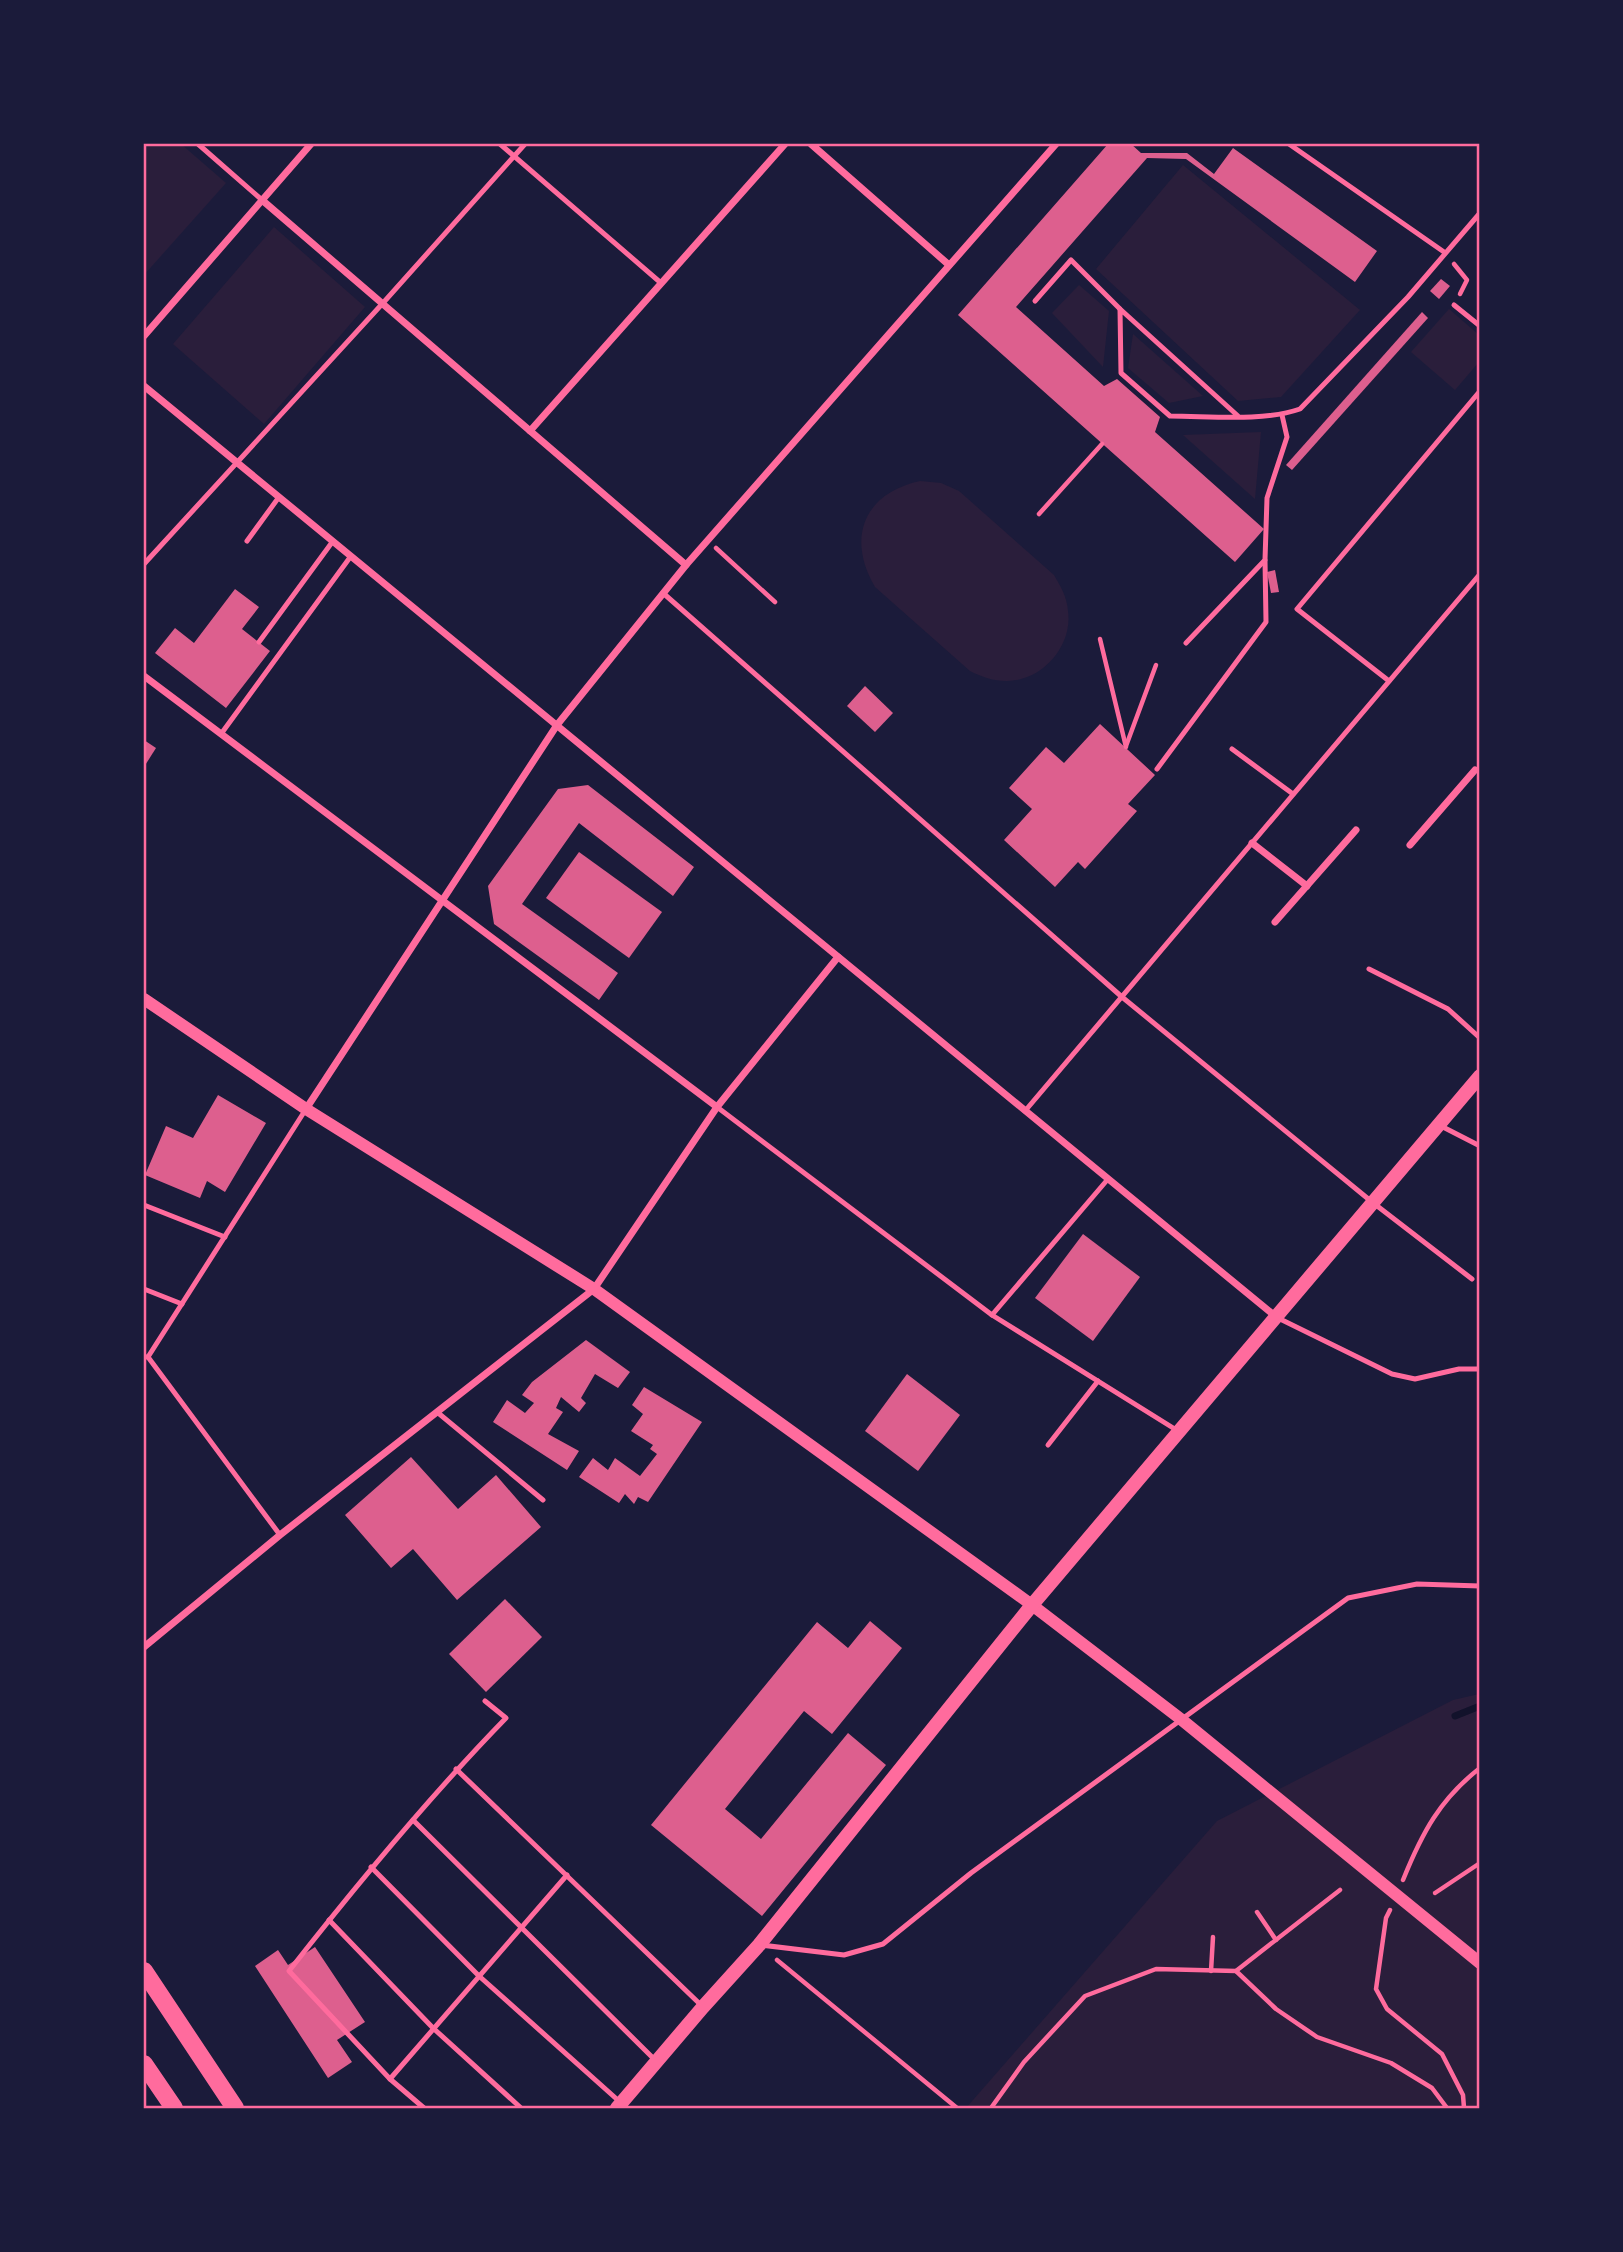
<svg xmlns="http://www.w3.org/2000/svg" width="1623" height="2252" font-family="Mulish,sans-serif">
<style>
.green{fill:#2a1e3b}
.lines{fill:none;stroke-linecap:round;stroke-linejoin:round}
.stream{stroke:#12122b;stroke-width:7}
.building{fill:#dd5f8e}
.path{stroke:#ff6b9d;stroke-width:4.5}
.service{stroke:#ff6b9d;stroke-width:5}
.minor{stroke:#ff6b9d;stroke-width:7}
.tertiary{stroke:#ff6b9d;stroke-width:12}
.secondary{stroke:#ff6b9d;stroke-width:14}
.primary{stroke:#ff6b9d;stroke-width:18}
.neatline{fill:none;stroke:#ff6b9d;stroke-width:2.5}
</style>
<rect width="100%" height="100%" fill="#1b1b3a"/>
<g class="green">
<path d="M 144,144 L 181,144 L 226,183 L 144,275 Z"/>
<path d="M 1183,165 L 1360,310 L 1281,397 L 1238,401 L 1096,269 Z"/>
<path d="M 274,227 L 365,307 L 264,424 L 173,344 Z"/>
<path d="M 1079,285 L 1109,311 L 1103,367 L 1052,313 Z"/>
<path d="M 1449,309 L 1479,335 L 1479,362 L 1455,390 L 1411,352 Z"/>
<path d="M 1133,334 L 1203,396 L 1169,403 L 1128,368 Z"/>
<path d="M 1261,432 L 1255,499 L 1183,435 Z"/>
<path d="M 920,481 L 941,483 L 959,491 L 1054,575 C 1061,587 1067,597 1068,611 C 1073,646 1042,681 1007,681 C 993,681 982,677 970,671 L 875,587 C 846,538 864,493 920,481 Z"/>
<path d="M 1479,1694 L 1479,2108 L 966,2108 L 1217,1821 L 1453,1700 Z"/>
</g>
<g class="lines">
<path class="stream" d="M 1455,1716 L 1480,1706"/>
</g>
<g class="building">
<path d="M 1108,144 L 1131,144 L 1141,153 L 1187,153 L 1214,174 L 1233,148 L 1377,251 L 1355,282 L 1186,159 L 1147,158 L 1016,307 L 1104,386 L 1117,379 L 1160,417 L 1155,432 L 1264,529 L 1235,562 L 958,315 Z"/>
<path d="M 1441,279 L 1450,286 L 1439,299 L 1430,291 Z"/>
<path d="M 1422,312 L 1428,318 L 1292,470 L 1286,465 Z"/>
<path d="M 1275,570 L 1279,592 L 1271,593 L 1267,572 Z"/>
<path d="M 235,589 L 259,607 L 242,629 L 270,651 L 226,708 L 155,653 L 175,628 L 194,643 Z"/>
<path d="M 865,686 L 893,713 L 875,732 L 847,706 Z"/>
<path d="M 1100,724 L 1155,775 L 1128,804 L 1137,811 L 1085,869 L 1078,862 L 1055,887 L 1004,840 L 1032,809 L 1009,788 L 1046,747 L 1064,763 Z"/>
<path d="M 144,740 L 156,748 L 144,767 Z"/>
<path d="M 588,785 L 694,867 L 673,896 L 579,823 L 522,904 L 618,973 L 599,1000 L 494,924 L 488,886 L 558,789 Z"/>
<path d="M 579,852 L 662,912 L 629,958 L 546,898 Z"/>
<path d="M 218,1095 L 266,1123 L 225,1192 L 207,1181 L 200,1198 L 145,1175 L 166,1126 L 193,1138 Z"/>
<path d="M 1083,1234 L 1140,1277 L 1093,1341 L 1035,1298 Z"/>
<path d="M 586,1340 L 630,1372 L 618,1388 L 595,1374 L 581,1398 L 586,1403 L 579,1412 L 561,1397 L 556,1408 L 563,1412 L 548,1434 L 579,1451 L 567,1470 L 493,1422 L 507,1400 L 525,1413 L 534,1403 L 522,1395 L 532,1382 Z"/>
<path d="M 907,1374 L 960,1415 L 918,1471 L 865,1431 Z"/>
<path d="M 644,1387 L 702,1422 L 648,1502 L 638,1497 L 634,1504 L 625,1494 L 619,1503 L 579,1477 L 593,1458 L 608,1470 L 615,1458 L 640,1476 L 657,1454 L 650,1449 L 653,1445 L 631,1431 L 643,1414 L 632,1405 Z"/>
<path d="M 411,1457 L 458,1509 L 496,1475 L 541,1527 L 457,1600 L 413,1549 L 391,1568 L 345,1515 Z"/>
<path d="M 505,1599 L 542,1637 L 486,1692 L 449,1654 Z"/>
<path d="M 870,1621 L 902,1648 L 832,1734 L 804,1711 L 725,1809 L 761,1839 L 848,1733 L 886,1765 L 762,1916 L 651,1825 L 817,1622 L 848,1648 Z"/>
<path d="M 315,1947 L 365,2022 L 337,2040 L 352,2062 L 328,2078 L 255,1966 L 278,1950 L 288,1965 Z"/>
</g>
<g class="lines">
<g class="path">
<path d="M 1454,264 L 1467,280 L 1460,294"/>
<path d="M 1039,514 L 1102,444"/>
<path d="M 716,548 L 775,602"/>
<path d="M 1100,639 L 1126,747"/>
<path d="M 1126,746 L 1156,665"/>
<path d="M 1403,1880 C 1422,1833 1440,1799 1480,1768"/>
<path d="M 1435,1893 L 1480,1863"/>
<path d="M 1390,1910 L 1386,1918 L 1376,1989 L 1387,2009 L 1442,2054 L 1463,2095 L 1464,2108"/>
<path d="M 1257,1912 L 1276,1940"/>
<path d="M 777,1960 L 957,2108"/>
<path d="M 1211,1971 L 1213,1937"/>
<path d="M 1236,1971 L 1340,1890"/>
<path d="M 991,2108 L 1024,2062 L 1085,1996 L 1156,1969 L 1236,1971 L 1276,2009 L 1317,2037 L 1391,2063 L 1432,2088 L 1447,2108"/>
</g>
<g class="service">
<path d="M 198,144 L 262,200"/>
<path d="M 500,144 L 661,283"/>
<path d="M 1289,144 L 1444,252"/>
<path d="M 1035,301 L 1071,260 L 1120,309"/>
<path d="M 1454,305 L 1480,326"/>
<path d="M 1238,416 L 1120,309 L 1121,373 L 1170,416 C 1210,416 1262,422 1300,409 L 1408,297 L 1480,213"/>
<path d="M 247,541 L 279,497"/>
<path d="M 144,564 L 383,303 L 525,144"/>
<path d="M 663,593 L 1122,997 L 1372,1202 L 1472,1279"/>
<path d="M 259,642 L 333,541"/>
<path d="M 1186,643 L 1265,560 L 1267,498 L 1287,437 L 1282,415"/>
<path d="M 1389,681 L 1297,609 L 1480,391"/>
<path d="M 221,734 L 351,556"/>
<path d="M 1232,749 L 1293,794"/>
<path d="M 1157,769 L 1266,622 L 1265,560"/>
<path d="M 1369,969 L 1448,1009 L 1480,1038"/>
<path d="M 717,1107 L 992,1315 L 1178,1431"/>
<path d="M 1025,1111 L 1480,574"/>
<path d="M 1439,1125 L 1480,1146"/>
<path d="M 144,1205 L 225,1237"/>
<path d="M 144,1289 L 182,1304"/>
<path d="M 992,1315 L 1108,1179"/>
<path d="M 1278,1318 L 1392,1374 L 1415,1379 L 1459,1369 L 1480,1369"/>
<path d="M 144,1357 L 148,1357 L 280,1535"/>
<path d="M 148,1357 L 306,1109"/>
<path d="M 437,1412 L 543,1500"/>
<path d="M 1048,1445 L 1098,1381"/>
<path d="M 456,1769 L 703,2007"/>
<path d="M 413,1820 L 654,2059"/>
<path d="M 371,1867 L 479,1976 L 620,2102"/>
<path d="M 329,1920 L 433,2028 L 521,2108"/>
<path d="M 761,1945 L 844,1955 L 883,1944 L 971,1873 L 1348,1598 L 1417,1584 L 1480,1586"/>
<path d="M 390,2079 L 567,1875"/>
<path d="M 424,2108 L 390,2079 L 289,1971 C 358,1883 428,1798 506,1718 L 485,1701"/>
</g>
<g class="minor">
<path d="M 811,144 L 949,265"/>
<path d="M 262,200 L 686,565"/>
<path d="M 144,336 L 311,144"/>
<path d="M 144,386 L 1275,1316"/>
<path d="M 530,431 L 785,144"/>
<path d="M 144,676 L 717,1107"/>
<path d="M 1252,843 L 1307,886"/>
<path d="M 1410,845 L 1475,770"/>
<path d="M 1275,922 L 1356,830"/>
<path d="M 306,1109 L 557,725 L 686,565 L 1056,144"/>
<path d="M 144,1647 L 280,1535 L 594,1289 L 717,1107 L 838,957"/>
</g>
<path class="tertiary" d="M 144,999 L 306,1109 L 594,1289 L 1032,1605 L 1182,1720 L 1480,1963"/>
<path class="secondary" d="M 617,2108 L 703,2007 L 759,1945 L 1032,1605 L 1480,1076"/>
<g class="primary">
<path d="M 144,1971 L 235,2108"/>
<path d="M 144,2064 L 174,2108"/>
</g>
</g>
<rect width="1623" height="2252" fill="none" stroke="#1b1b3a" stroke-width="290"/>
<rect x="145" y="145" width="1333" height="1962" class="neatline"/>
</svg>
